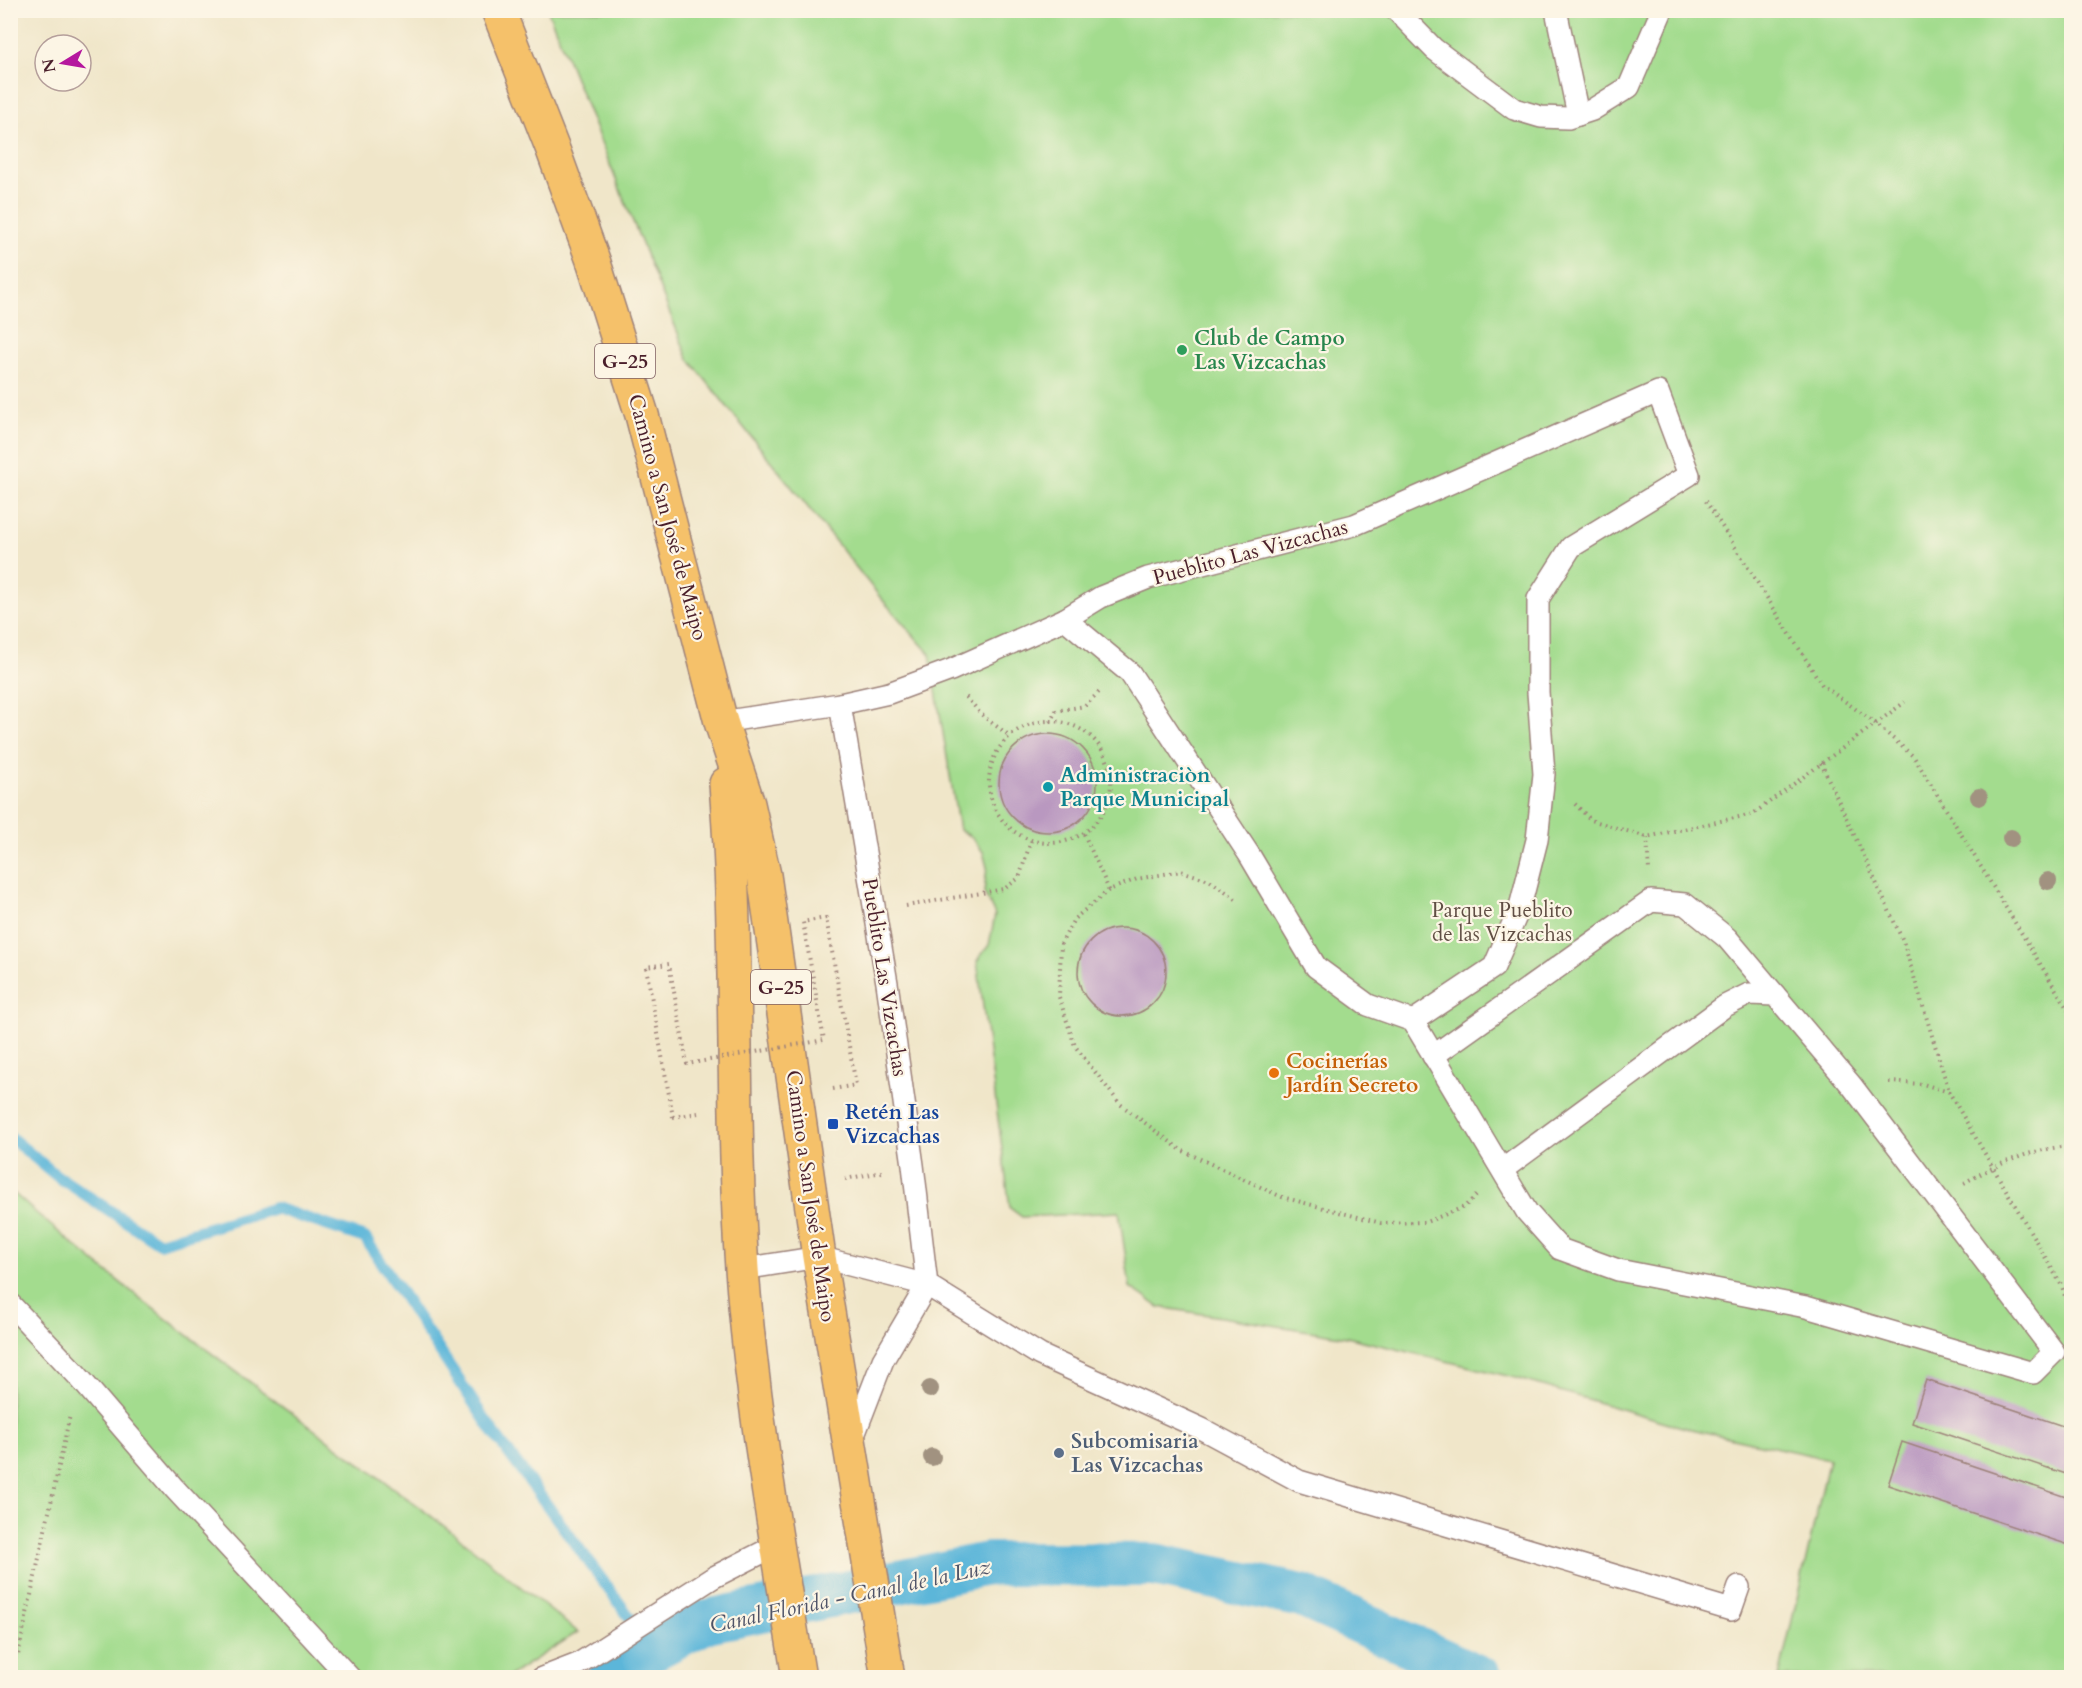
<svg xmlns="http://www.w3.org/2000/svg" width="2082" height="1688" font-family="Cardo,serif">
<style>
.green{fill:#a3dc8e;stroke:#767e5c;stroke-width:1.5}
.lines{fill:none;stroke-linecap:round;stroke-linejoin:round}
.stream{stroke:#5cb6d9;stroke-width:12}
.canal{stroke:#5cb6d9;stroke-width:44}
.building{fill:#b998c0}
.service-casing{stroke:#9d827a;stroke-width:24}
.primary-casing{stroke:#9d827a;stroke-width:36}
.path{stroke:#9d827a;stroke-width:4;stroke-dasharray:1.5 4.5;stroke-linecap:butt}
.service{stroke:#fff;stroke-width:21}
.primary{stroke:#f5c16b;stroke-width:33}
.path-bridge{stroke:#9d827a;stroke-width:4;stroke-dasharray:1.5 4.5;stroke-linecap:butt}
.tree{fill:#a19280}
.leisure-dot{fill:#2e9e5b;stroke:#fcf5e5;stroke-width:2}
.culture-dot{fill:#0f9aa8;stroke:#fcf5e5;stroke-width:2}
.food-dot{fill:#e8710a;stroke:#fcf5e5;stroke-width:2}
.transit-dot{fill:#1a4fb4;stroke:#fcf5e5;stroke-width:2}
.service-dot{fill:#5c6f8a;stroke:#fcf5e5;stroke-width:2}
.labels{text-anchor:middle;stroke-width:4.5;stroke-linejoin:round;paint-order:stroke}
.shield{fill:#fcf5e5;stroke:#7f5f63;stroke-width:1.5}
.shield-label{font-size:20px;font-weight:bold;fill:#4a1f2b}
.leisure-label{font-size:21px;font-weight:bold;fill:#27864d;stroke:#fcf5e5;text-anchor:start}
.street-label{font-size:21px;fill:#4a1f2b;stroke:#fcf5e5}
.culture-label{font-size:21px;font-weight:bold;fill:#0d838f;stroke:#fcf5e5;text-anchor:start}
.park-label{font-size:21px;fill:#604e44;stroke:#fcf5e5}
.food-label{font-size:21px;font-weight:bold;fill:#c56008;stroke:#fcf5e5;text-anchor:start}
.transit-label{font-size:21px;font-weight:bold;fill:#164399;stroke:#fcf5e5;text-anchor:start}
.service-label{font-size:21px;font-weight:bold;fill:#4e5e75;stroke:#fcf5e5;text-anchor:start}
.water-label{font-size:22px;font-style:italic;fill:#505468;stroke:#fcf5e5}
</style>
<rect width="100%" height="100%" fill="#fcf5e5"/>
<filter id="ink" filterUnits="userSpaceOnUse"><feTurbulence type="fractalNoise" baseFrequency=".0167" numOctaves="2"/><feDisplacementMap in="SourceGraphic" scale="12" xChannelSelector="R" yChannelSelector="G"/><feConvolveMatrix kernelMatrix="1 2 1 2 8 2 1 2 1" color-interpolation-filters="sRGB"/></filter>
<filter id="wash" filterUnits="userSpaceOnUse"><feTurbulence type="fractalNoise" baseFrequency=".008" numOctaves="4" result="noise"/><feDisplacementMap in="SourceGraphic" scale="24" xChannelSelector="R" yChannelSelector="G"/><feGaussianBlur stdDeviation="1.35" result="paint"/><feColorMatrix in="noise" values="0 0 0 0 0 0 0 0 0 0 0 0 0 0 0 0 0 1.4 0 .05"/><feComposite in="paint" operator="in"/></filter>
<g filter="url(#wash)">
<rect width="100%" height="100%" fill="#f0e6c9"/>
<g class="green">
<path d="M 548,11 L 2071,11 L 2071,1677 L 1779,1677 L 1829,1459 L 1682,1427 L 1512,1377 L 1347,1337 L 1159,1307 L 1130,1287 L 1119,1212 L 1022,1217 L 1010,1208 L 977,961 L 989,945 L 995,915 L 984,892 L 987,867 L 983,852 L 972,837 L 959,830 L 930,654 L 880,597 L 688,358 Z"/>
<path d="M 10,1190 C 144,1309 292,1412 435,1519 C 483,1556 530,1595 578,1632 L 508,1677 L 11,1677 Z"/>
</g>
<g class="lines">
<path class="stream" d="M 10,1137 L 57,1176 L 159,1243 L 275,1208 L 365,1238 L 491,1429 L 653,1649"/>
<path class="canal" d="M 608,1678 L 653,1649 L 707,1621 L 987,1564 L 1154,1565 L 1302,1596 L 1481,1678"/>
</g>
<g id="blocks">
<g class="building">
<circle cx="1048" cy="783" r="49"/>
<circle cx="1122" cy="972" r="44"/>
<path d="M 1926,1380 L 2072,1429 L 2072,1476 L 1912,1423 Z"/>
<path d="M 1902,1442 L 2072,1499 L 2072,1546 L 1888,1485 Z"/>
</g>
</g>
</g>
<g filter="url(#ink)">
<use href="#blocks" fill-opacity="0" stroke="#9d827a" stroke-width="1.5"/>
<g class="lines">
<g class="service-casing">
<g id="service">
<path d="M 1396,10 L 1434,49 L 1514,109 L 1541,117 L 1568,118 L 1592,110 L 1629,87 L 1662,10"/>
<path d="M 1556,10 L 1578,115"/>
<path d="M 1065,619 L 1130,673 L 1250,856 L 1316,967 L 1368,1005 L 1413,1021 L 1527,1212 L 1560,1249 L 1618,1270 L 1806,1307 L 2033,1373 L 2054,1352 L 1852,1086 L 1775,995 L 1749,994 L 1725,1006 L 1502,1170"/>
<path d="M 840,704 L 887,983 L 913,1165 L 927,1285 L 883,1360 L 853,1438"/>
<path d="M 721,722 L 840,704 L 889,693 L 951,670 L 1065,619 L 1101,597 L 1148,578 L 1354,525 L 1658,392 L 1689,475 L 1571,547 L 1538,599 L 1538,692 L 1544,774 L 1537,840 L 1520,907 L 1494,967 L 1413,1021"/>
<path d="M 1433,1056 L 1651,901 L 1685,904 L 1727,938 L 1775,995"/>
<path d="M 743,1269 L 819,1257 L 927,1285 L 1040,1355 L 1202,1429 L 1299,1481 L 1731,1610 L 1739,1587"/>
<path d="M 10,1304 L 78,1376 L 174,1488 L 350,1678"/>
<path d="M 542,1678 L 578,1664 L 714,1577 L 777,1545"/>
</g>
</g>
<g class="primary-casing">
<g id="primary">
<path d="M 498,10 L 553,150 L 594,263 L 642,415 L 721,722 L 748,804 L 764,875 L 819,1257 L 888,1678"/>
<path d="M 726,784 C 739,945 731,1107 742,1269 C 752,1406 777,1542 799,1678"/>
</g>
</g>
<g class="path">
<path d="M 1706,501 L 1822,685 L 1875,723 L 1914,757 L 2072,1016"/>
<path d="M 966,697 L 984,717 L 1010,736"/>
<circle cx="1050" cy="782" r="61"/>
<path d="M 1050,722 L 1056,711 L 1085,706 L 1102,689"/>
<path d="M 1821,763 L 1903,941 L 1949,1091"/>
<path d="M 1575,804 L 1591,820 L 1647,837 L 1753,814 L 1905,702"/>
<path d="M 1084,834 L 1109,890"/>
<path d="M 1647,837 L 1649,870"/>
<path d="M 1236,899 L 1209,880 L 1181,871 L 1137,879 L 1109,890 L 1074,919 L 1061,944 L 1059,997 L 1075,1046 L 1120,1104 L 1181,1150 L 1282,1197 L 1381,1223 L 1426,1222 L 1464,1207 L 1478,1194"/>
<path d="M 906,906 L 1004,889 L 1019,878 L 1031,841"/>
<path d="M 1889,1082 L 1923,1084 L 1949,1092 L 2062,1286 L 2067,1303 L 2065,1312"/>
<path d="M 833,1089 L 856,1085"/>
<path d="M 673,1117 L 698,1113"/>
<path d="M 845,1179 L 882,1172"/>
<path d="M 1964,1183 C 1997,1164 2033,1148 2072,1146"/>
<path d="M 10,1640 L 18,1655 L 70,1415"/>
</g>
<use href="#service" class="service"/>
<use href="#primary" class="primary"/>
<path class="path-bridge" d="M 673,1117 L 646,967 L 669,964 L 687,1064 L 824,1040 L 803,922 L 826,918 L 856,1085"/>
</g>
<g class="tree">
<circle cx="1979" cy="797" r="9"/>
<circle cx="2011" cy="838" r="9"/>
<circle cx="2048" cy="881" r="9"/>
<circle cx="930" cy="1389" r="9"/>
<circle cx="932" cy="1457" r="9"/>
</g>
</g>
<circle class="leisure-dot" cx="1182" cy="350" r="6"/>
<circle class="culture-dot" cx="1048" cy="787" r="6"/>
<circle class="food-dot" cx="1274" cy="1073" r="6"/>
<rect class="transit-dot" x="827" y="1118" width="12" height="12" rx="3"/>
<circle class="service-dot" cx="1059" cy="1453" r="6"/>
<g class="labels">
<g class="shield">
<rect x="595" y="344" width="60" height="34" rx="4.5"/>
<rect x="751" y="970" width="60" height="34" rx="4.5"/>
</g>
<g class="shield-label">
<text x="625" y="368">G-25</text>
<text x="781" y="994">G-25</text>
</g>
<g class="leisure-label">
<text x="1194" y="345">Club de Campo<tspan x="1194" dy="24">Las Vizcachas</tspan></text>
</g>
<g class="street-label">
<text transform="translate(668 517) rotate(75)" y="7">Camino a San José de Maipo</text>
<text transform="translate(1250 552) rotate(-15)" y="7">Pueblito Las Vizcachas</text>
<text transform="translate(885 977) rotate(81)" y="7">Pueblito Las Vizcachas</text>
<text transform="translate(811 1196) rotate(82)" y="7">Camino a San José de Maipo</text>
</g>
<g class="culture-label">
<text x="1060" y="782">Administraciòn<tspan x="1060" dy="24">Parque Municipal</tspan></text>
</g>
<g class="park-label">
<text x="1502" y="917">Parque Pueblito<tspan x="1502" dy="24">de las Vizcachas</tspan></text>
</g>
<g class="food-label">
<text x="1286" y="1068">Cocinerías<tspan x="1286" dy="24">Jardín Secreto</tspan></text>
</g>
<g class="transit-label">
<text x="845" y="1119">Retén Las<tspan x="845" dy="24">Vizcachas</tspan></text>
</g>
<g class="service-label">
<text x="1071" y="1448">Subcomisaria<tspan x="1071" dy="24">Las Vizcachas</tspan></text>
</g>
<g class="water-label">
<text transform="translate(850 1595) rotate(-12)" y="8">Canal Florida - Canal de la Luz</text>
</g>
</g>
<rect width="2082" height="1688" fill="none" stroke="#fcf5e5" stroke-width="36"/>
<g transform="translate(63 63) rotate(259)"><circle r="28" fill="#fcf5e5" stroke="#b59f9b" stroke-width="1.5"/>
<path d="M0-4.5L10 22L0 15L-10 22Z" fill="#b5179e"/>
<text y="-9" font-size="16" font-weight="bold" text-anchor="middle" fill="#4a1f2b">N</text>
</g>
</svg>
